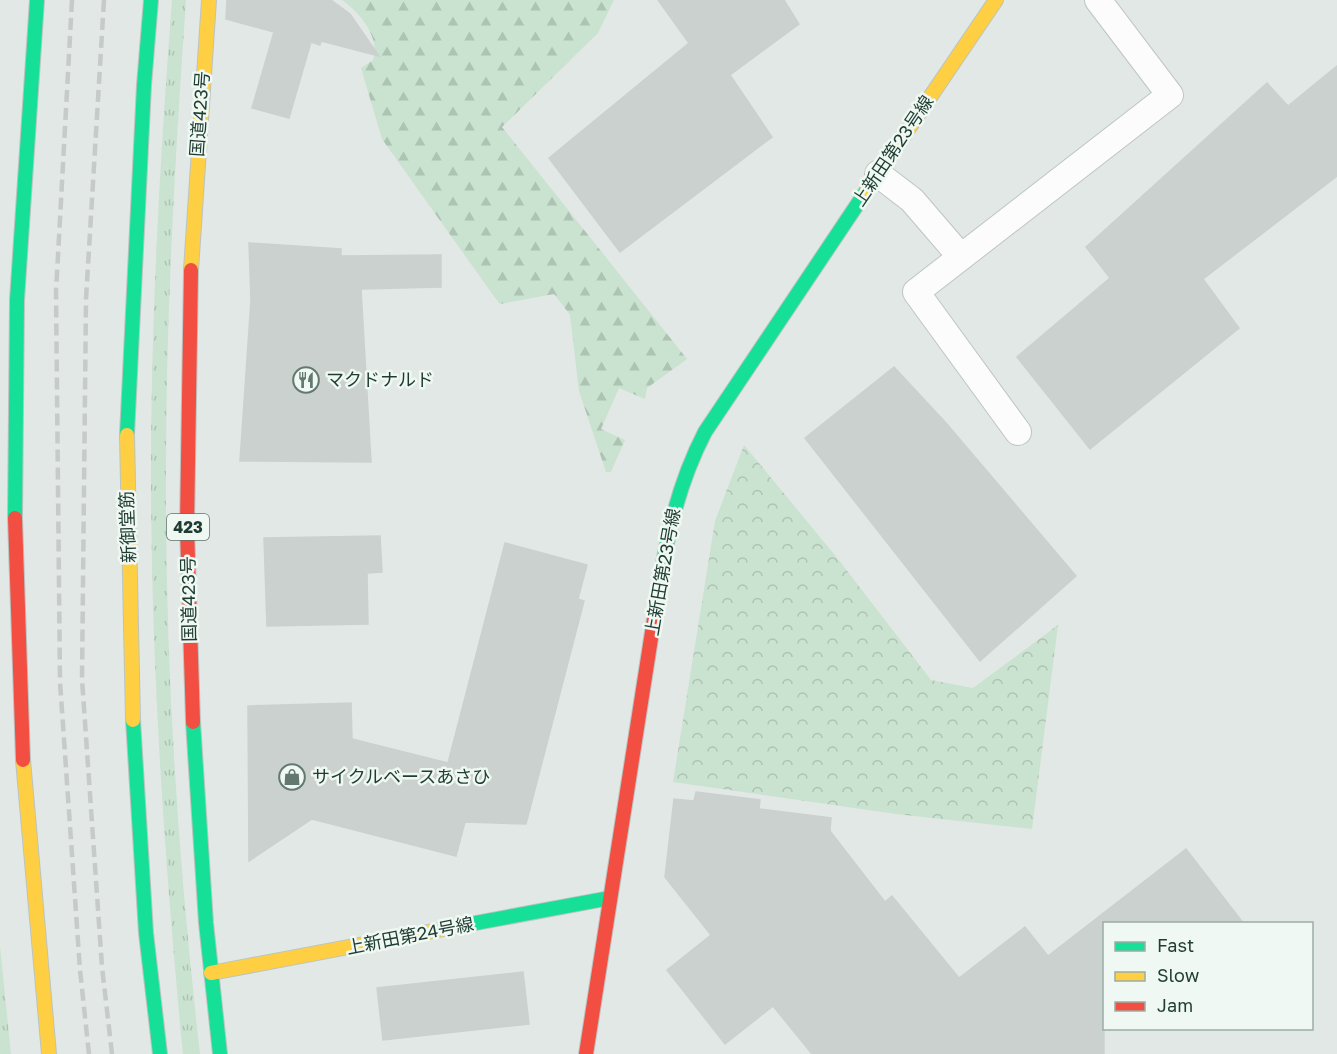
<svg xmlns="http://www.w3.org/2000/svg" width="1337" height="1054" font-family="'Golos Text','Noto Sans JP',sans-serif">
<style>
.grass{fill:url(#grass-tufts)}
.forest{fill:url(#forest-firs)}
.park{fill:url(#park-crowns)}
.building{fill:#cad1ce;stroke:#cbd1ce;stroke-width:1.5}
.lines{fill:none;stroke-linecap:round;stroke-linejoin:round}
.lane-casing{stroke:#bfc5c2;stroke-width:28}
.fast-casing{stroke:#bbc4c1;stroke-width:16}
.slow-casing{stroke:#bbc4c1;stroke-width:16}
.jam-casing{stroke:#bbc4c1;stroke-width:16}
.lane{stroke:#fbfcfb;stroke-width:26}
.fast{stroke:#16e098;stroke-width:14}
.slow{stroke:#ffcf43;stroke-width:14}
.jam{stroke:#f24e42;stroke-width:14}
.rail{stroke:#c6cac9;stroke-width:4.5;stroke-dasharray:12 6;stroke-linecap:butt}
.labels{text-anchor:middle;stroke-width:5;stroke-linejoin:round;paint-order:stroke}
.shield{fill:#eff8f3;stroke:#5d746c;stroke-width:1.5}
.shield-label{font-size:16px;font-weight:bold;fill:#1f3c32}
.street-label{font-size:18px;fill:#1f3c32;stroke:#eff8f3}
.poi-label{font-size:18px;fill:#1f3c32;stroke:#eff8f3;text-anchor:start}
</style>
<defs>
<pattern id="grass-tufts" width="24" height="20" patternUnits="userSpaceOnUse" patternTransform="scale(1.5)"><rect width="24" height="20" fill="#cae2d0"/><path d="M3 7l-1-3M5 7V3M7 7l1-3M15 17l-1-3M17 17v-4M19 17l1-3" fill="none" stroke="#adc3b3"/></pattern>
<pattern id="forest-firs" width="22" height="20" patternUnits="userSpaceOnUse" patternTransform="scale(1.5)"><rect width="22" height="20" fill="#cae2d0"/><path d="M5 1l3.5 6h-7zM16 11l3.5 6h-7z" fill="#adc3b3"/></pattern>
<pattern id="park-crowns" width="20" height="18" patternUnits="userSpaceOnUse" patternTransform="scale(1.5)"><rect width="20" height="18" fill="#cae2d0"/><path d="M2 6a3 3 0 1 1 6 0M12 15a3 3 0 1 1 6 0" fill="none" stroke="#adc3b3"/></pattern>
</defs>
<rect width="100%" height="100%" fill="#e2e8e5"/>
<g class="grass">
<path d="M 172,0 L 186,0 C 175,157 166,314 166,472 C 165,666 178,861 200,1054 L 183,1054 L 182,1045 C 164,854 151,664 151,473 C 151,315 160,157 172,0 Z"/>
<path d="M 0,946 L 11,1054 L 0,1054 Z"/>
</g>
<path class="forest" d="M 342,0 L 614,0 L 598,33 L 502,127 L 687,359 L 647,388 L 645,399 L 619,388 L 601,429 L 625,440 L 611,472 L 606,472 L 579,391 L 570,315 L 554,294 L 500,304 L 493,295 L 382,139 L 361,68 L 373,60 C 381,37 359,12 342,0 Z"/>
<path class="park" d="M 744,445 L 838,559 L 931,680 L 973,688 L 1058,625 L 1032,829 L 896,814 L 673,782 L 715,521 Z"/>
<g class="building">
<path d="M 227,0 L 331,0 L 350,14 L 379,56 L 321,41 L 320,45 L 311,42 L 289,118 L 252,108 L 274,32 L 226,19 Z"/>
<path d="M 658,0 L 784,0 L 799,24 L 730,75 L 772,137 L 620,252 L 549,158 L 689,43 Z"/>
<path d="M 1337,66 L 1337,176 L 1203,279 L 1239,328 L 1090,449 L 1017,357 L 1110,278 L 1086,247 L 1267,83 L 1288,106 Z"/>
<path d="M 249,243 L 341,249 L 341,256 L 441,255 L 441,287 L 361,289 L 371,462 L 240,461 L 251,300 Z"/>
<path d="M 894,367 L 946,423 L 1076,576 L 980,661 L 805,438 Z"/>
<path d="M 380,536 L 382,572 L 367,573 L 368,624 L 267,626 L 264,538 Z"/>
<path d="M 505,543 L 587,565 L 578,599 L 584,601 L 526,824 L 465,822 L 456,856 L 312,819 L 249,861 L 248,706 L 351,703 L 352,739 L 448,763 Z"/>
<path d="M 696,792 L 760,800 L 759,809 L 831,818 L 830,831 L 885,902 L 892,896 L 959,978 L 1025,927 L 1048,956 L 1186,849 L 1244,924 L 1104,924 L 1104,1054 L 812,1054 L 773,1006 L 725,1044 L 667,970 L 711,935 L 665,877 L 674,799 L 694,801 Z"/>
<path d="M 523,972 L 529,1024 L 383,1040 L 377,988 Z"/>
</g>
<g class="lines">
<g class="lane-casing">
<g id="lane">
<path d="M 878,174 L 912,200 L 961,257"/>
<path d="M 1018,432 L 916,292 L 1170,95 L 1098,0"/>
</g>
</g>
<g class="fast-casing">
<g id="fast">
<path d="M 127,435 L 144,85 L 151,0"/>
<path d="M 15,518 L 17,300 L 37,0"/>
<path d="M 657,600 C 666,540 677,486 705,432 L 867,190"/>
<path d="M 133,720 L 146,933 L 160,1054"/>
<path d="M 193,722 L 206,923 L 220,1054"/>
<path d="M 465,925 L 610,898"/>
</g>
</g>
<g class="slow-casing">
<g id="slow">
<path d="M 867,190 L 996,0"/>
<path d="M 191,270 L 209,0"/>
<path d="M 127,435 L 133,720"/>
<path d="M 23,760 L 49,1054"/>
<path d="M 211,973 L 465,925"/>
</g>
</g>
<g class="jam-casing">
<g id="jam">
<path d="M 191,270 L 187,527 L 193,722"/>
<path d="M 15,518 L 23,760"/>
<path d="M 586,1054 L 657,600"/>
</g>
</g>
<use href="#lane" class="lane"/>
<use href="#fast" class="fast"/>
<use href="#slow" class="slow"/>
<use href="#jam" class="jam"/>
<g class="rail">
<path d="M 72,0 L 56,292 L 60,682 L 80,970 L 89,1054"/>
<path d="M 104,0 L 86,299 L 82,679 L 102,967 L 112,1054"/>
</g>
</g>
<defs>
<g id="restaurant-ring" transform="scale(1.35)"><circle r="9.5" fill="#eff8f3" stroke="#637871" stroke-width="1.5"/><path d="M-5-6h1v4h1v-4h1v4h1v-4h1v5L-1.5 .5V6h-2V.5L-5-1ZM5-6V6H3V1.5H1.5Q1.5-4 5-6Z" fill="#637871"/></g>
<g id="shop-ring" transform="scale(1.35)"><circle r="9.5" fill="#eff8f3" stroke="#637871" stroke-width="1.5"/><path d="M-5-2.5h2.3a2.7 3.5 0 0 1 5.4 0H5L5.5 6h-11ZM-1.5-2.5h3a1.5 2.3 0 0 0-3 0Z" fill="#637871"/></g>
</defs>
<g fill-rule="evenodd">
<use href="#restaurant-ring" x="306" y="380"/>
<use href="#shop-ring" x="292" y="777"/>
</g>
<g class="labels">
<rect class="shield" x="167" y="514" width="42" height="26" rx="4.5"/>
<g class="shield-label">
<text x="188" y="533">423</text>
</g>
<g class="street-label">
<text transform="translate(200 114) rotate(-86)" y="6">国道423号</text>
<text transform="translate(893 151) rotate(-56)" y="6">上新田第23号線</text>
<text transform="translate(128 527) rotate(-92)" y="6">新御堂筋</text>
<text transform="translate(663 572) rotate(-80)" y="6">上新田第23号線</text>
<text transform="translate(189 599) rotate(-91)" y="6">国道423号</text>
<text transform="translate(410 936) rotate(-11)" y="6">上新田第24号線</text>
</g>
<g class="poi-label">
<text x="326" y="386">マクドナルド</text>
<text x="312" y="783">サイクルベースあさひ</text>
</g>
</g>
<rect x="1103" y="922" width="210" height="108" fill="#eff8f3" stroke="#9cada6" stroke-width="1.5"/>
<rect x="1115" y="942" width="30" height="9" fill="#16e098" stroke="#9cada6" stroke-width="1.5"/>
<text x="1157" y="952" font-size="18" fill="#1f3c32">Fast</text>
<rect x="1115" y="972" width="30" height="9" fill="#ffcf43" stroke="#9cada6" stroke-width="1.5"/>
<text x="1157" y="982" font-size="18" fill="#1f3c32">Slow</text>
<rect x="1115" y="1002" width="30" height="9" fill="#f24e42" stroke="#9cada6" stroke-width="1.5"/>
<text x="1157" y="1012" font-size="18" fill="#1f3c32">Jam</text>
</svg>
